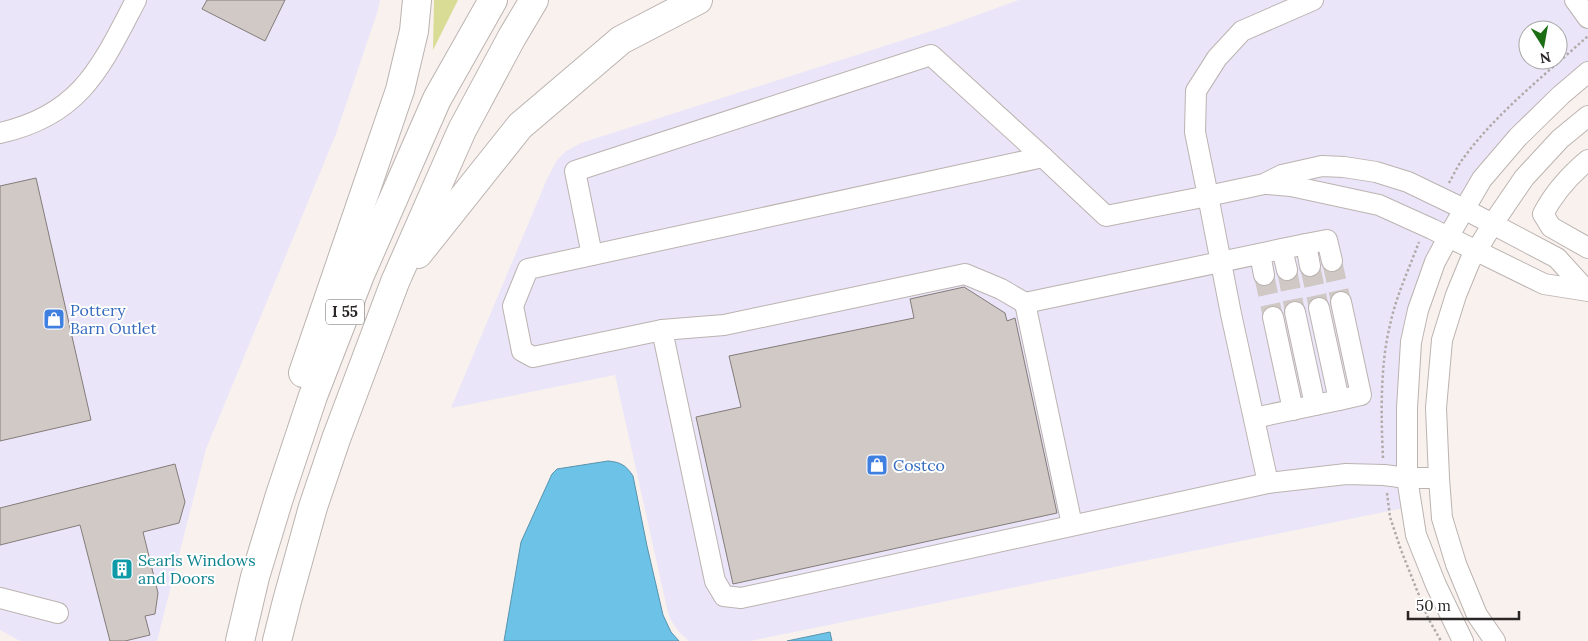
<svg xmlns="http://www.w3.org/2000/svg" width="1588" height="641" font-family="Lora,serif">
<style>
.commercial{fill:#ebe5fa;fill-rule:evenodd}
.green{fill:#d9dc95}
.water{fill:#6cc2e7;stroke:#5893ad}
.building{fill:#d0c9c6;stroke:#837c79}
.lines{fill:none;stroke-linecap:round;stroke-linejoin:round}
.minor-tunnel{stroke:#cfc8c5;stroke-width:20;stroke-dasharray:20 10;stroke-linecap:butt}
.minor-casing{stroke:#bbb3b0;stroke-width:22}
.highway-casing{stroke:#bbb3b0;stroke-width:30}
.path{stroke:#b0aba8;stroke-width:2.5;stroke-dasharray:2.5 2.5;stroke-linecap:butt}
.minor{stroke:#fff;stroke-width:20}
.highway{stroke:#fff;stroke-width:28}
.labels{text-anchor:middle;stroke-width:4;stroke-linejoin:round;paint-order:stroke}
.shield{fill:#fff;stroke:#696766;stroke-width:1}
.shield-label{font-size:15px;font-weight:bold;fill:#292625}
.shop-label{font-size:16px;fill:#366cbe;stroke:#fff;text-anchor:start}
.culture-label{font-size:16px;fill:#0d838f;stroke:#fff;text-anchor:start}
</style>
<rect width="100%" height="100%" fill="#f8f1ed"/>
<g class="commercial">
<path d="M 0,0 L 380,0 L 378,10 L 336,134 L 206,449 L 157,641 L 20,641 L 0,630 Z"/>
<path d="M 1019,0 L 1588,0 L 1588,63 L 1426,262 L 1404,508 L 750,641 L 689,641 L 680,633 L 670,619 L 666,604 L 615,375 L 451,408 L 547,179 L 557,160 L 566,151 L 581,143 L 947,26 ZM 1528,30 L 1558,30 L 1558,60 L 1528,60 Z"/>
</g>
<path class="green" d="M 434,0 L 458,0 L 433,50 Z"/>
<g class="water">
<path d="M 608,461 C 620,462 626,465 633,476 L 647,546 L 663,615 L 671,632 L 679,641 L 504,641 L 521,542 L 552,474 L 557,469 Z"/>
<path d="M 830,632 L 832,641 L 787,641 Z"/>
</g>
<g class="building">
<path d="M 207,0 L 285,0 L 265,41 L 202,9 Z"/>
<path d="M 36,178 L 91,420 L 0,441 L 0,186 Z"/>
<path d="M 964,287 L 1005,313 L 1007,321 L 1015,318 L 1057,513 L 733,584 L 696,417 L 741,407 L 729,356 L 914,318 L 910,299 Z"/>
<path d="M 175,464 L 185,502 L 179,523 L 143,532 L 158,593 L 155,614 L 145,616 L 150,635 L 125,641 L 110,641 L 80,525 L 0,545 L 0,508 Z"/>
</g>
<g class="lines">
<g class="minor-tunnel">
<path d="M 1332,261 L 1341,302"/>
<path d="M 1310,266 L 1319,308"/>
<path d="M 1287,270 L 1295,312"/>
<path d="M 1264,275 L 1273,317"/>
</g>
<g class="minor-casing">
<g id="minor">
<path d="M 1575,0 L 1588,18"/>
<path d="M 0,133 C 81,115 101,67 136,0"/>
<path d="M 1588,160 C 1570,175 1554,193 1543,214 L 1551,227 L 1588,248"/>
<path d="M 1268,184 L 1291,186 L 1379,205 L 1432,229 L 1544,284 L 1588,291"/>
<path d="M 1306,244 L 1327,240 L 1332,261"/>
<path d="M 1282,249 L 1287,270"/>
<path d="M 1260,254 L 1264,275"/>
<path d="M 592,255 L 575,171 L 931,55 L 1043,157"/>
<path d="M 1295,312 L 1315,405"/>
<path d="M 1273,317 L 1293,410"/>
<path d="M 662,330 L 724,325 L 965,274 L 1001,289 L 1025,303"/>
<path d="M 1339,400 L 1361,395 L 1341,302"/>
<path d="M 1254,418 L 1339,400 L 1319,308"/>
<path d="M 1439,478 L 1407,478 L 1384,475 L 1346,474 L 1268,483 L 1231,314 L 1208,196 L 1264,184 L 1282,175 L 1322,166 L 1344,167 L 1376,172 L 1408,182 L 1464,209 L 1557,258 L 1586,290"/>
<path d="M 1268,483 L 741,598 L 724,596 L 715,581 L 662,330 L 533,357 L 522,351 L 513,306 L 528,269 L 1043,157 L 1106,216 L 1208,196 L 1195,132 L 1196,91 L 1217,58 L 1242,31 L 1313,0"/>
<path d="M 1072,525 L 1025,303 L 1306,244 L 1310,266"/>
<path d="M 0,598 L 58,613"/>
<path d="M 1463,641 L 1436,585 L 1416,535 L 1407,478 L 1407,408 L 1411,342 L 1418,310 L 1435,262 L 1451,232 L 1482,179 L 1518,137 L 1561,95 L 1588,72"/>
<path d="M 1495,641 L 1477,615 L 1456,564 L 1442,518 L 1439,478 L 1436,408 L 1442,340 L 1456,295 L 1470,261 L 1496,219 L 1524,178 L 1560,139 L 1588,116"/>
</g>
</g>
<g class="highway-casing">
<g id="highway">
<path d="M 418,254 L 520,126 L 621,40 L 698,0"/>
<path d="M 303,373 L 400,90 L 414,31 L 417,0"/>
<path d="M 240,641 L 255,577 L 279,498 L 313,396 L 360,275 L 437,99 L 493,0"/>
<path d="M 277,641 L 287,601 L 313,507 L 336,439 L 395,282 L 462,130 L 512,37 L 534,0"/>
</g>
</g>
<g class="path">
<path d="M 1449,183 C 1453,176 1457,167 1462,160 C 1495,114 1546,74 1588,36"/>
<path d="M 1383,458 C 1381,417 1380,365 1390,325 C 1396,296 1409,269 1419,242"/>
<path d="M 1387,493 L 1390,517 L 1401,550 L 1428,618 L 1441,641"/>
</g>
<use href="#minor" class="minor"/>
<use href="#highway" class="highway"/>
</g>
<defs>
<g id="shop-square" transform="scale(1.125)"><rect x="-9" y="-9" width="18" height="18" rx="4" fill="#3f7fe0" stroke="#fff"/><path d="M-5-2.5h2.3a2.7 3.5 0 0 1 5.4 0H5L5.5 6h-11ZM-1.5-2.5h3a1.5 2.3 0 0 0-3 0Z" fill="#fff"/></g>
<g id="building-square" transform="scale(1.125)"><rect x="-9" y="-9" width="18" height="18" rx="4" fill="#0f9aa8" stroke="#fff"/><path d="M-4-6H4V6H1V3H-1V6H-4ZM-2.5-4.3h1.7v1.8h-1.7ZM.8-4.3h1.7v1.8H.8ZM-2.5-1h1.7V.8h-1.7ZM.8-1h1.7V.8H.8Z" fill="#fff"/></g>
</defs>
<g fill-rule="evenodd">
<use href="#shop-square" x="54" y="319"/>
<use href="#shop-square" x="877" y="465"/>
<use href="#building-square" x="122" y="569"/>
</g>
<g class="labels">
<rect class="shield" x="326" y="299.5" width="38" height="25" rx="4"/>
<g class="shield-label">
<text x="345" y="317">I 55</text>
</g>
<g class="shop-label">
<text x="70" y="316">Pottery<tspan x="70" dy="18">Barn Outlet</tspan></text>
<text x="893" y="471">Costco</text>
</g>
<g class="culture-label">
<text x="138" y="566">Searls Windows<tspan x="138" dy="18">and Doors</tspan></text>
</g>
</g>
<g transform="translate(1543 45) rotate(169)"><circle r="24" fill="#ffffff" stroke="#a9a8a8"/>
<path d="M0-4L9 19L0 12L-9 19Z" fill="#1c6e15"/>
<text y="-8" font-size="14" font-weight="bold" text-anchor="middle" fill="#292625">N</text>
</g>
<path d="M1408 611v8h111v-8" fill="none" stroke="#292625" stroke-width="2.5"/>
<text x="1416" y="611" font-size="15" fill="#292625" stroke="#ffffff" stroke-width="4" paint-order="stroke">50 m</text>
</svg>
